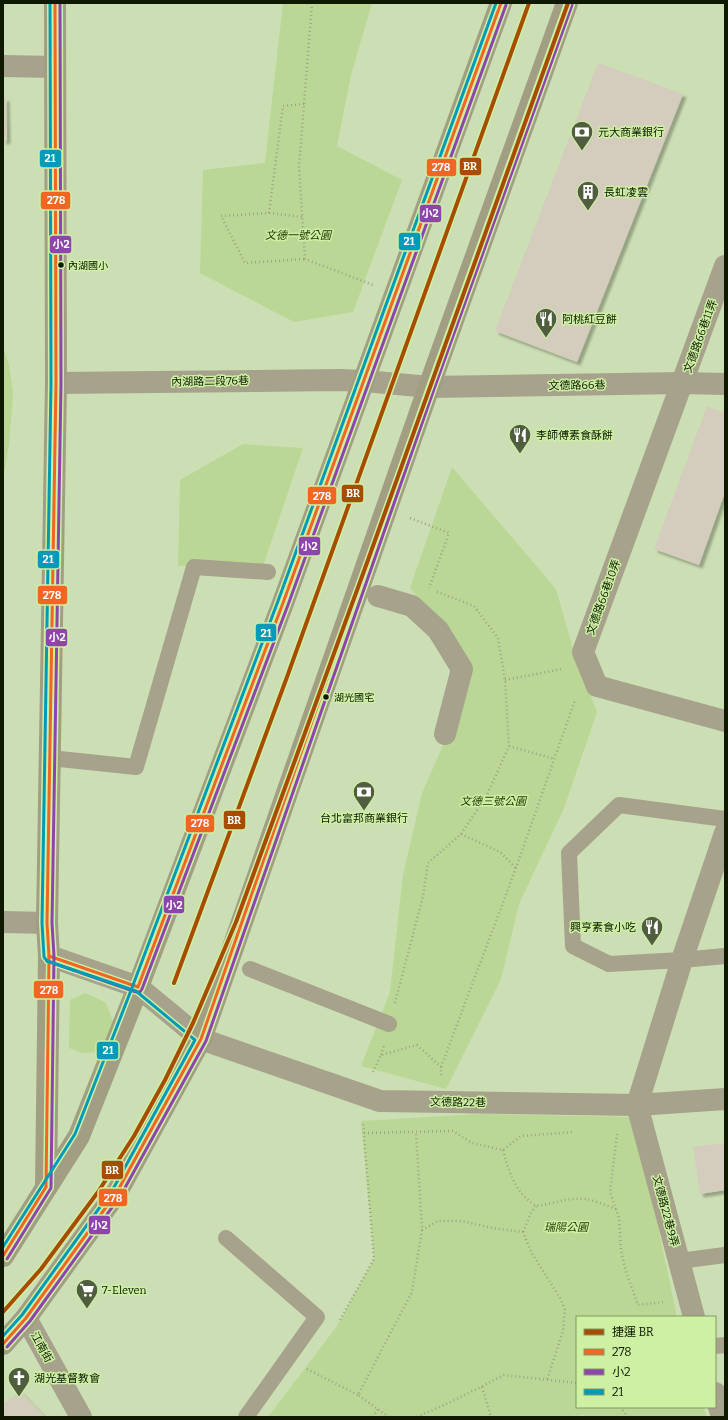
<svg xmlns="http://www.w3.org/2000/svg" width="728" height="1420" font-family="Bitter,'Noto Sans TC',serif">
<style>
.green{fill:#bbd795}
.building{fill:#d4cdbd;filter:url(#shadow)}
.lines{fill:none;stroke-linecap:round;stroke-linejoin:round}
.path{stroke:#9ea289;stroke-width:2.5;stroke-dasharray:1 3;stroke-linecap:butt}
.lane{stroke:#a7a28b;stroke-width:16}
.street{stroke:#a7a28b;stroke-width:22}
.secondary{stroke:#a19e84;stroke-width:22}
.bus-1-casing{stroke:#cdf0a3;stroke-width:6}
.bus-2-casing{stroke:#cdf0a3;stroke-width:6}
.bus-3-casing{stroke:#cdf0a3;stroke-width:6}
.bus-1{stroke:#f26522;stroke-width:3}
.bus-2{stroke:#8e44ad;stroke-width:3}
.bus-3{stroke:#019bb9;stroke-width:3}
.metro-1-casing{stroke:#cdf0a3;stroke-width:7}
.metro-1{stroke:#a74c00;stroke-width:4}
.bus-dot{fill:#0e1900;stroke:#cdf0a3;stroke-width:1.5}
.labels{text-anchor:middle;stroke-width:3;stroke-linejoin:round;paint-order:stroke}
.bus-label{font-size:10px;fill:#0e1900;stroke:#cdf0a3;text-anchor:start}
.poi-label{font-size:11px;fill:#0e1900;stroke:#cdf0a3;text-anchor:start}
.park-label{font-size:11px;font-style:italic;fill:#273908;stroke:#cdf0a3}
.street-label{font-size:11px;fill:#0e1900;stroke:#cdf0a3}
.line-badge{stroke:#cdf0a3;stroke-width:1.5}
.badge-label{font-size:11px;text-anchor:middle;font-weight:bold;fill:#fff}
</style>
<defs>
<filter id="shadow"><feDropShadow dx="3.5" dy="3.5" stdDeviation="1" flood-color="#0004"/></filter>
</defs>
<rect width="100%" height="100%" fill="#ccdeb4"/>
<g class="green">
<path d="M 283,3 L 372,3 L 351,75 L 337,146 L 402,180 L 353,312 L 294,322 L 200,273 L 203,170 L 265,163 Z"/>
<path d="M 3,346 L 9,365 L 13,394 L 9,445 L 3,479 Z"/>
<path d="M 243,444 L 303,448 L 263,566 L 178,566 L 180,480 Z"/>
<path d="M 452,467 L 556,589 L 573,649 L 597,712 L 564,808 L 519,904 L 501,979 L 446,1089 L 361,1066 L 390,992 L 403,875 L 422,793 L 448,734 L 452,634 L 410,588 Z"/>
<path d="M 85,993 L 105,1002 L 110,1013 L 113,1022 L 105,1044 L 96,1052 L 83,1053 L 69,1048 L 70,1000 Z"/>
<path d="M 479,1114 L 635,1117 L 677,1317 L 577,1317 L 577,1407 L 703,1407 L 707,1417 L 585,1417 L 584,1415 L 576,1417 L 268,1417 L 337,1326 L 374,1259 L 361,1121 Z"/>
</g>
<g class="building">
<path d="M 598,63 L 683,94 L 577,362 L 495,331 Z"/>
<path d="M 3,98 L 6,98 L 7,140 L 3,141 Z"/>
<path d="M 707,406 L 725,413 L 725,492 L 699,565 L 654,549 Z"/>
<path d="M 725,1143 L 725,1190 L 700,1194 L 693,1147 Z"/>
<path d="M 20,1391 L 45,1417 L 3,1417 L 3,1404 Z"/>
</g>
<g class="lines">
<g class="path">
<path d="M 312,3 L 299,167 L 305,259 L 373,285"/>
<path d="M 304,104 L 283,106 L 269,213 L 221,216 L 245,263 L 305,259"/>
<path d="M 269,213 L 302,217"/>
<path d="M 410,518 L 449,533 L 429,588"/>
<path d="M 505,680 L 562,669"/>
<path d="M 509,746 L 555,759"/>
<path d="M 461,834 L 500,852 L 516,868"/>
<path d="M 395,1003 L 423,896 L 428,863 L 461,834 L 487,795 L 509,746 L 505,680 L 498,638 L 474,606 L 435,591"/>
<path d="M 381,1055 L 384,1045"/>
<path d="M 441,1067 L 516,868 L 575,700"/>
<path d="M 373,1072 L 381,1055 L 417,1045 L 441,1067 L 441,1077"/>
<path d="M 364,1133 L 453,1131 L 472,1143 L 503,1150 L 521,1136 L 574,1132"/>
<path d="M 617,1134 L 610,1192 L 619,1218 L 621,1250 L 626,1272 L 638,1305 L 663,1302"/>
<path d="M 503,1150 C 509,1173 515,1192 536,1206 C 553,1204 569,1197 586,1199 C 593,1200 608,1206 616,1209"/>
<path d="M 422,1230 L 438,1221 L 462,1221 L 492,1228 L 523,1232 L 531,1252 L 560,1298 L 565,1310 L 563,1331 L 547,1380"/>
<path d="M 523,1232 L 531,1213 L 536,1206"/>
<path d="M 340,1320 L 374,1259 L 363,1123"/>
<path d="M 307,1369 L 358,1395"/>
<path d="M 482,1387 L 491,1417"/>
<path d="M 620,1407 L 628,1417"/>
<path d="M 373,1417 L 378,1409"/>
<path d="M 389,1417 L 358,1395 L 412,1292 L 422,1230 L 416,1132"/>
<path d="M 417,1417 L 455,1400 L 504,1375 L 577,1383"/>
</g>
<g class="lane">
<path d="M 50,758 L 136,767 L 194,567 L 268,572"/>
<path d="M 725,819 L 619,805 L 569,853 L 573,946 L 609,964 L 682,960 L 725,956"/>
<path d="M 250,969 L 389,1024"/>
<path d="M 226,1238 L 317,1317 L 246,1417"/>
<path d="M 679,1261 L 725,1255"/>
<path d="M 715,1346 L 725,1345"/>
</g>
<g class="street">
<path d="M 3,66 L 55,67"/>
<path d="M 725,266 L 583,652 L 597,686 L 725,721"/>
<path d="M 56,383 L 340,380 L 365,381 L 429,387 L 682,383 L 725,384"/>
<path d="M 378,596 L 412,606 L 438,630 L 462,669 L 445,734"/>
<path d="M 3,922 L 47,923"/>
<path d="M 49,956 L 138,987 L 201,1039 L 380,1101 L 637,1105 L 725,1099"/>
<path d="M 694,1317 L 637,1105 L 682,960 L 725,833"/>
<path d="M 26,1318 L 81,1417"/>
<path d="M 715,1393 L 722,1417"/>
</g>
<g class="secondary">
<path d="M 46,1187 L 49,956 L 47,923 L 56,383 L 55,3"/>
<path d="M 3,1256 L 79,1136 L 135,995 L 283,603 L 501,3"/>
<path d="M 3,1344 L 26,1318 L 117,1192 L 201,1039 L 429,387 L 567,3"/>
</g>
<g class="bus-1-casing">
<g id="bus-1">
<path d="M 49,956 L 138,987"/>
<path d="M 138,987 L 283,603 L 501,3"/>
<path d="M 46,1187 L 49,956 L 47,923 L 56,383 L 55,3"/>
<path d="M 3,1256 L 46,1187"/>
<path d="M 3,1344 L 26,1318 L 117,1192 L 201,1039 L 429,387 L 567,3"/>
</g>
</g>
<g class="bus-2-casing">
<g id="bus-2">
<path d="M 47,961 L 136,992 L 140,992 L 142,989 L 288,605 L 506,5"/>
<path d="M 7,1259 L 51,1188 L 54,956 L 52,923 L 61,383 L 60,3"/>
<path d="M 7,1347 L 30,1321 L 121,1195 L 206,1041 L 434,389 L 572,5"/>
</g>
</g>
<g class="bus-3-casing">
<g id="bus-3">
<path d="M 3,1247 L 75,1134 L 130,993 L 278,601 L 496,3"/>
<path d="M 3,1336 L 22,1315 L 113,1189 L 195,1040 L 136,991 L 47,961 L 44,957 L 42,923 L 51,383 L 50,3"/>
</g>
</g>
<use href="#bus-1" class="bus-1"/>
<use href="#bus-2" class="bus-2"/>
<use href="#bus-3" class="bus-3"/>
<g class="metro-1-casing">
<g id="metro-1">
<path d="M 174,983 L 287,677 L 529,3"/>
<path d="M 3,1312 L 41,1269 L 98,1192 L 134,1136 L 165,1080 L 193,1023 L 236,922 L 364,571 L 568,3"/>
</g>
</g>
<use href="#metro-1" class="metro-1"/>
</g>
<defs>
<g id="bank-pin" transform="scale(1.15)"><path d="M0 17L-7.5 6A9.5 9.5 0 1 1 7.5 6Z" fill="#505e3f" stroke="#cdf0a3"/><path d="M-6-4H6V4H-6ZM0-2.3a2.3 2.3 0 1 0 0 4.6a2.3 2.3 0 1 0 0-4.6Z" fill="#fff"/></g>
<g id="building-pin" transform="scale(1.15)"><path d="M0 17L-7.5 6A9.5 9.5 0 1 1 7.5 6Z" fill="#505e3f" stroke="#cdf0a3"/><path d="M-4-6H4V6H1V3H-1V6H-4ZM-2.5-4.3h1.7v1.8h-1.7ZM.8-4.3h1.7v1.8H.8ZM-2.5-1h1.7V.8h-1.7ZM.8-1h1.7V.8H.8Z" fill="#fff"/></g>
<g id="restaurant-pin" transform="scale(1.15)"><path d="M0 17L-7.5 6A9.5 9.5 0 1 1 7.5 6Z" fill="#505e3f" stroke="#cdf0a3"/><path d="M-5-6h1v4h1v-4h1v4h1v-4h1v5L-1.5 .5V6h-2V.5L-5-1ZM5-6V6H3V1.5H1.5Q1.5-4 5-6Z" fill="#fff"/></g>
<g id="supermarket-pin" transform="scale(1.15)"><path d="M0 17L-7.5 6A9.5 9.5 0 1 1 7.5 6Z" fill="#505e3f" stroke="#cdf0a3"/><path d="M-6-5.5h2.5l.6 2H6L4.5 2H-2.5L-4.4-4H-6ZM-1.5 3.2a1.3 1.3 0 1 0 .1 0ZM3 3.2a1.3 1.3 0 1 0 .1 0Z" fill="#fff"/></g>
<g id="church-pin" transform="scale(1.15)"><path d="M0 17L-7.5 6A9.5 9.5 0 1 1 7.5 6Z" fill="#505e3f" stroke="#cdf0a3"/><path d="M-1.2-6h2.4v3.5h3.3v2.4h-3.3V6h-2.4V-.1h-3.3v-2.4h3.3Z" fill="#fff"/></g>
</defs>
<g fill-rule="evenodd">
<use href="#bank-pin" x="582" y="132"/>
<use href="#building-pin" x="588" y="192"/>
<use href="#restaurant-pin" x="546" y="319"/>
<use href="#restaurant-pin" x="520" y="435"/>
<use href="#bank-pin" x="364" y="792"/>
<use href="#restaurant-pin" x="652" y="927"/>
<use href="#supermarket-pin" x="87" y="1290"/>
<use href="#church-pin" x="19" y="1378"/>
</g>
<g class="bus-dot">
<circle cx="61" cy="265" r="3.5"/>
<circle cx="326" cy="697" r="3.5"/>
</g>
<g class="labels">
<g class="bus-label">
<text x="68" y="269">內湖國小</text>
<text x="334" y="701">湖光國宅</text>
</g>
<g class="poi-label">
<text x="598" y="136">元大商業銀行</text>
<text x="604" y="196">長虹凌雲</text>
<text x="562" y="323">阿桃紅豆餅</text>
<text x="536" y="439">李師傅素食酥餅</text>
<text x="364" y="822" text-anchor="middle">台北富邦商業銀行</text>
<text x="636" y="931" text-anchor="end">興亨素食小吃</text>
<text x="102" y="1294">7-Eleven</text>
<text x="34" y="1382">湖光基督教會</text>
</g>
<g class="park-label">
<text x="298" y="239">文德一號公園</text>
<text x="493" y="805">文德三號公園</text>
<text x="566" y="1231">瑞陽公園</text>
</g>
<g class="street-label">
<text transform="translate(700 336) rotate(-70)" y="4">文德路66巷11弄</text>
<text transform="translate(210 381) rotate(-1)" y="4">內湖路二段76巷</text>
<text transform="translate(577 385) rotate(-1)" y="4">文德路66巷</text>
<text transform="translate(603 597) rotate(-70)" y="4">文德路66巷10弄</text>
<text transform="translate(458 1102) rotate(1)" y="4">文德路22巷</text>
<text transform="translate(666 1211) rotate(75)" y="4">文德路22巷9弄</text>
<text transform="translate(42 1347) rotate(61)" y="4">江南街</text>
</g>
</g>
<g class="line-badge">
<rect x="39" y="149" width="23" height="19" rx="4" fill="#019bb9"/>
<rect x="459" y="157" width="23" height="19" rx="4" fill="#a74c00"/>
<rect x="426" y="158" width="31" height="19" rx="4" fill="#f26522"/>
<rect x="40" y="191" width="31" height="19" rx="4" fill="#f26522"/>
<rect x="419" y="204" width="23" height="19" rx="4" fill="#8e44ad"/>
<rect x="398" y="232" width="23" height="19" rx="4" fill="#019bb9"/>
<rect x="49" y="235" width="23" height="19" rx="4" fill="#8e44ad"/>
<rect x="341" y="484" width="23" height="19" rx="4" fill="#a74c00"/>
<rect x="307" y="486" width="30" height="19" rx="4" fill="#f26522"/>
<rect x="298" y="536" width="23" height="20" rx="4" fill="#8e44ad"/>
<rect x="37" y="550" width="23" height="19" rx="4" fill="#019bb9"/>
<rect x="37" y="585" width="31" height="20" rx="4" fill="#f26522"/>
<rect x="255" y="623" width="22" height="19" rx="4" fill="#019bb9"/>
<rect x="45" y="628" width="23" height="19" rx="4" fill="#8e44ad"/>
<rect x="223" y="810" width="23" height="20" rx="4" fill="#a74c00"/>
<rect x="185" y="814" width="30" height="19" rx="4" fill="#f26522"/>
<rect x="163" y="895" width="22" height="19" rx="4" fill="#8e44ad"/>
<rect x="33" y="980" width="31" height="19" rx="4" fill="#f26522"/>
<rect x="96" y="1041" width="23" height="19" rx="4" fill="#019bb9"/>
<rect x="101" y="1160" width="23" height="20" rx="4" fill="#a74c00"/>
<rect x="98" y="1188" width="30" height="19" rx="4" fill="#f26522"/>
<rect x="88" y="1215" width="23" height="20" rx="4" fill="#8e44ad"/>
</g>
<g class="badge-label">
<text x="50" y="162">21</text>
<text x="470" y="170">BR</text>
<text x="441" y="171">278</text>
<text x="56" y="204">278</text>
<text x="430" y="217">小2</text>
<text x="409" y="245">21</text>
<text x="61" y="248">小2</text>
<text x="353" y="497">BR</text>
<text x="322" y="500">278</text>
<text x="309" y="550">小2</text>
<text x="48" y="563">21</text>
<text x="52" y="599">278</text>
<text x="266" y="637">21</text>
<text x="57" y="641">小2</text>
<text x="234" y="824">BR</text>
<text x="200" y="827">278</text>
<text x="174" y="909">小2</text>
<text x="49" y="994">278</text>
<text x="108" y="1054">21</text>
<text x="112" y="1174">BR</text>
<text x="113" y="1202">278</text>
<text x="99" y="1229">小2</text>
</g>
<rect width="728" height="1420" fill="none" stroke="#0e1900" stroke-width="8"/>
<rect x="576" y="1316" width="140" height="92" fill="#cdf0a3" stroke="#819a62"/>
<rect x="584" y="1329" width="20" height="6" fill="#a74c00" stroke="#819a62"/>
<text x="612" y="1336" font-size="12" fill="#0e1900">捷運 BR</text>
<rect x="584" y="1349" width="20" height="6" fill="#f26522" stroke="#819a62"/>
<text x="612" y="1356" font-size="12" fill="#0e1900">278</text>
<rect x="584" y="1369" width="20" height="6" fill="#8e44ad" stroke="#819a62"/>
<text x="612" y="1376" font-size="12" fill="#0e1900">小2</text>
<rect x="584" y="1389" width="20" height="6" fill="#019bb9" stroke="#819a62"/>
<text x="612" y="1396" font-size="12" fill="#0e1900">21</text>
</svg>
